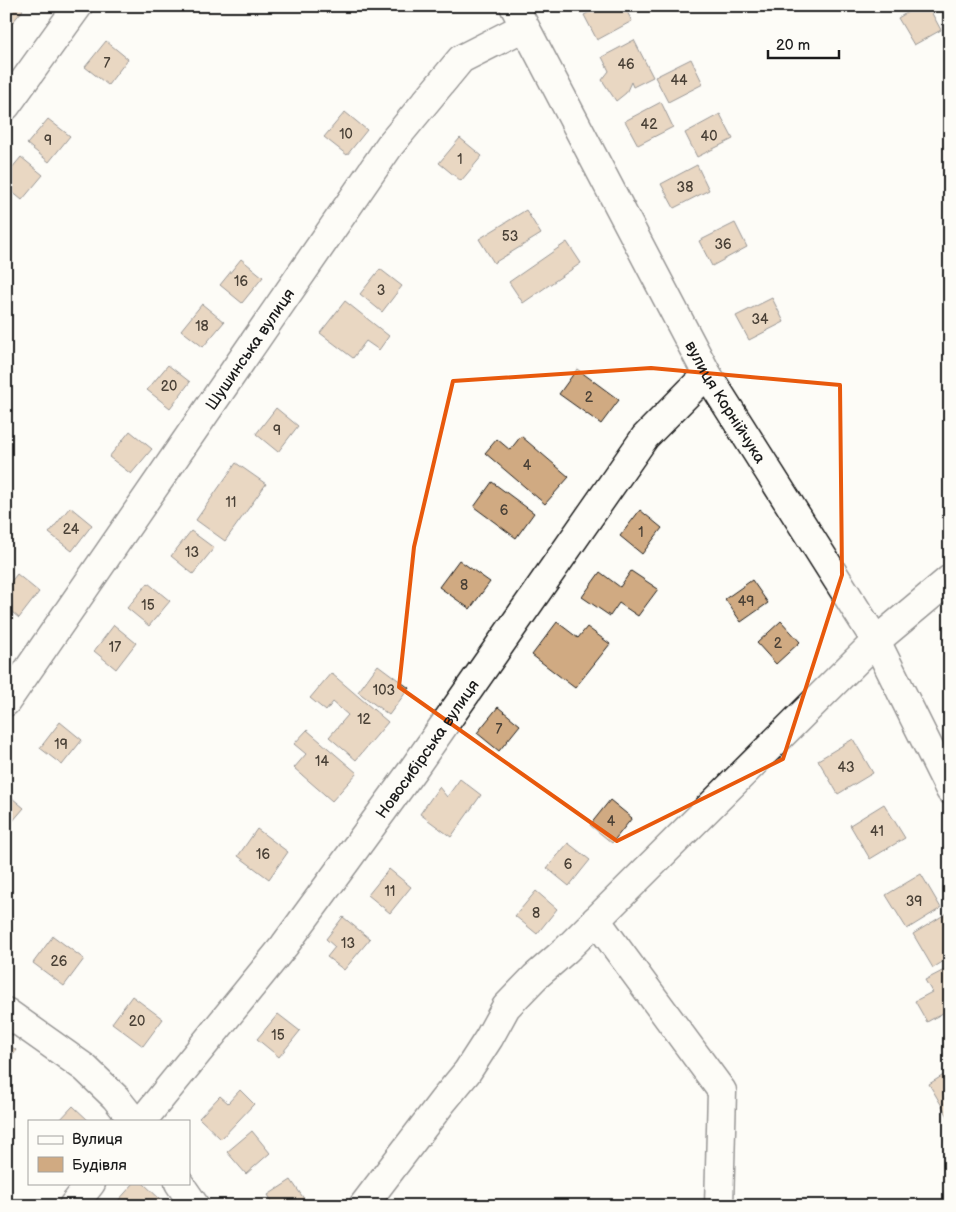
<svg xmlns="http://www.w3.org/2000/svg" width="956" height="1212" font-family="'Balsamiq Sans',sans-serif">
<style>
.building{fill:#d0aa82;stroke:#1c1c1c}
.lines{fill:none;stroke-linecap:round;stroke-linejoin:round}
.minor-casing{stroke:#1c1c1c;stroke-width:31}
.minor{stroke:#fdfcf7;stroke-width:28}
.marked{fill:none;stroke:#e8590c;stroke-width:4;stroke-linejoin:round}
.labels{text-anchor:middle;stroke-width:4.5;stroke-linejoin:round;paint-order:stroke}
.number-label{font-size:14px;fill:#494036}
.street-label{font-size:16px;fill:#1c1c1c;stroke:#fdfcf7}
</style>
<rect width="100%" height="100%" fill="#fdfcf7"/>
<filter id="ink" filterUnits="userSpaceOnUse"><feTurbulence type="fractalNoise" baseFrequency=".02" numOctaves="2"/><feDisplacementMap in="SourceGraphic" scale="10" xChannelSelector="R" yChannelSelector="G"/><feConvolveMatrix kernelMatrix="1 2 1 2 8 2 1 2 1" color-interpolation-filters="sRGB"/></filter>
<g filter="url(#ink)">
<g class="building">
<path d="M 6,6 L 19,6 L 23,10 L 6,30 Z"/>
<path d="M 601,6 L 624,6 L 632,21 L 597,40 L 584,15 Z"/>
<path d="M 918,6 L 928,6 L 941,30 L 914,45 L 898,18 Z"/>
<path d="M 634,40 L 653,77 L 633,87 L 631,82 L 626,93 L 616,101 L 602,80 L 609,71 L 602,57 Z"/>
<path d="M 106,41 L 128,59 L 108,85 L 85,67 Z"/>
<path d="M 691,59 L 703,84 L 668,102 L 655,77 Z"/>
<path d="M 661,102 L 673,127 L 638,145 L 625,121 Z"/>
<path d="M 345,112 L 367,130 L 347,155 L 324,137 Z"/>
<path d="M 720,114 L 733,139 L 697,157 L 685,133 Z"/>
<path d="M 48,119 L 70,136 L 49,162 L 27,144 Z"/>
<path d="M 460,138 L 482,156 L 461,181 L 439,163 Z"/>
<path d="M 21,157 L 43,175 L 22,200 L 6,187 L 6,175 Z"/>
<path d="M 697,165 L 709,190 L 674,208 L 661,184 Z"/>
<path d="M 526,210 L 541,234 L 494,263 L 479,239 Z"/>
<path d="M 735,223 L 747,247 L 712,266 L 699,241 Z"/>
<path d="M 567,242 L 581,263 L 523,303 L 509,282 Z"/>
<path d="M 241,259 L 263,277 L 242,303 L 220,285 Z"/>
<path d="M 380,269 L 402,286 L 382,312 L 360,294 Z"/>
<path d="M 772,298 L 784,322 L 749,340 L 736,316 Z"/>
<path d="M 345,301 L 389,336 L 379,350 L 366,341 L 353,358 L 320,333 Z"/>
<path d="M 202,304 L 224,322 L 203,347 L 181,330 Z"/>
<path d="M 168,365 L 190,382 L 170,408 L 147,390 Z"/>
<path d="M 577,369 L 619,400 L 601,424 L 559,394 Z"/>
<path d="M 276,408 L 298,426 L 278,452 L 256,434 Z"/>
<path d="M 130,431 L 152,449 L 131,474 L 109,457 Z"/>
<path d="M 521,436 L 569,477 L 545,504 L 485,453 L 497,439 L 510,450 Z"/>
<path d="M 236,463 L 266,484 L 225,541 L 196,520 Z"/>
<path d="M 492,482 L 534,513 L 516,538 L 474,507 Z"/>
<path d="M 70,507 L 92,525 L 72,551 L 49,533 Z"/>
<path d="M 640,510 L 662,528 L 642,554 L 620,536 Z"/>
<path d="M 191,531 L 214,548 L 193,574 L 171,556 Z"/>
<path d="M 459,560 L 490,582 L 470,609 L 439,587 Z"/>
<path d="M 631,571 L 658,589 L 638,616 L 619,603 L 610,616 L 582,597 L 600,572 L 620,587 Z"/>
<path d="M 17,574 L 39,592 L 19,618 L 6,607 L 6,588 Z"/>
<path d="M 752,580 L 768,603 L 741,622 L 725,599 Z"/>
<path d="M 148,583 L 170,601 L 149,626 L 127,608 Z"/>
<path d="M 781,621 L 800,642 L 776,664 L 757,643 Z"/>
<path d="M 557,622 L 578,638 L 587,627 L 610,644 L 575,688 L 532,655 Z"/>
<path d="M 114,625 L 136,643 L 116,669 L 94,651 Z"/>
<path d="M 378,665 L 409,688 L 389,715 L 358,692 Z"/>
<path d="M 331,673 L 388,722 L 356,760 L 329,737 L 348,715 L 333,702 L 326,711 L 310,698 Z"/>
<path d="M 498,707 L 520,725 L 499,751 L 477,733 Z"/>
<path d="M 60,722 L 82,740 L 62,765 L 40,748 Z"/>
<path d="M 307,730 L 357,773 L 332,801 L 294,768 L 306,754 L 294,744 Z"/>
<path d="M 853,739 L 873,773 L 838,794 L 818,760 Z"/>
<path d="M 460,779 L 481,795 L 451,837 L 420,814 L 439,787 L 447,797 Z"/>
<path d="M 6,793 L 24,808 L 6,829 Z"/>
<path d="M 610,800 L 632,818 L 612,843 L 590,825 Z"/>
<path d="M 884,804 L 905,838 L 870,859 L 850,825 Z"/>
<path d="M 257,829 L 288,852 L 269,879 L 238,856 Z"/>
<path d="M 568,843 L 590,860 L 569,886 L 547,868 Z"/>
<path d="M 389,869 L 411,887 L 390,913 L 368,895 Z"/>
<path d="M 921,874 L 941,908 L 907,929 L 886,895 Z"/>
<path d="M 536,891 L 557,909 L 537,934 L 515,916 Z"/>
<path d="M 947,913 L 950,917 L 950,957 L 933,968 L 913,934 Z"/>
<path d="M 343,917 L 370,939 L 344,970 L 327,957 L 335,947 L 326,939 Z"/>
<path d="M 53,936 L 84,959 L 64,986 L 33,963 Z"/>
<path d="M 950,967 L 950,1009 L 927,1022 L 915,1001 L 932,992 L 925,980 Z"/>
<path d="M 132,996 L 163,1019 L 143,1046 L 112,1023 Z"/>
<path d="M 278,1014 L 300,1031 L 279,1057 L 257,1039 Z"/>
<path d="M 6,1042 L 16,1050 L 6,1063 Z"/>
<path d="M 950,1071 L 950,1117 L 949,1118 L 929,1084 Z"/>
<path d="M 240,1090 L 254,1104 L 221,1139 L 199,1118 L 220,1096 L 228,1103 Z"/>
<path d="M 73,1106 L 89,1121 L 59,1121 Z"/>
<path d="M 252,1131 L 270,1153 L 246,1174 L 227,1152 Z"/>
<path d="M 291,1180 L 309,1206 L 275,1206 L 268,1195 Z"/>
<path d="M 134,1183 L 143,1183 L 162,1201 L 158,1206 L 119,1206 L 116,1203 Z"/>
</g>
<g class="lines">
<g class="minor-casing">
<g id="minor">
<path id="s1" d="M 514,6 L 707,374 L 876,641 L 950,790"/>
<path d="M 6,106 L 78,6"/>
<path id="s2" d="M 6,702 L 390,145 L 461,59 L 524,27"/>
<path d="M 596,920 L 722,1091 L 719,1206"/>
<path d="M 6,1012 L 85,1068 L 115,1097 L 134,1121"/>
<path id="s3" d="M 142,1121 L 284,946 L 414,768 L 645,437 L 707,374"/>
<path d="M 179,1183 L 195,1206"/>
<path d="M 73,1206 L 91,1183"/>
<path d="M 363,1206 L 443,1101 L 467,1072 L 489,1038 L 506,1007 L 535,977 L 566,950 L 876,641 L 950,579"/>
</g>
</g>
<use href="#minor" class="minor"/>
</g>
</g>
<path d="M0 0H956V1212H0ZM 651,368 L 840,385 L 842,575 L 783,759 L 617,841 L 399,687 L 414,547 L 453,381 Z" fill="#fdfcf7" fill-opacity=".55" fill-rule="evenodd"/>
<path class="marked" d="M 651,368 L 840,385 L 842,575 L 783,759 L 617,841 L 399,687 L 414,547 L 453,381 Z"/>
<g class="labels">
<g class="number-label">
<text x="107" y="68">7</text>
<text x="626" y="69">46</text>
<text x="679" y="85">44</text>
<text x="649" y="129">42</text>
<text x="346" y="139">10</text>
<text x="709" y="141">40</text>
<text x="48" y="145">9</text>
<text x="460" y="164">1</text>
<text x="685" y="192">38</text>
<text x="510" y="241">53</text>
<text x="723" y="249">36</text>
<text x="241" y="286">16</text>
<text x="381" y="295">3</text>
<text x="760" y="324">34</text>
<text x="202" y="331">18</text>
<text x="169" y="391">20</text>
<text x="589" y="402">2</text>
<text x="277" y="435">9</text>
<text x="527" y="470">4</text>
<text x="231" y="507">11</text>
<text x="504" y="515">6</text>
<text x="71" y="534">24</text>
<text x="641" y="537">1</text>
<text x="192" y="557">13</text>
<text x="464" y="590">8</text>
<text x="746" y="606">49</text>
<text x="148" y="610">15</text>
<text x="778" y="648">2</text>
<text x="115" y="652">17</text>
<text x="384" y="695">103</text>
<text x="364" y="724">12</text>
<text x="499" y="734">7</text>
<text x="61" y="749">19</text>
<text x="322" y="766">14</text>
<text x="846" y="772">43</text>
<text x="611" y="826">4</text>
<text x="877" y="836">41</text>
<text x="263" y="859">16</text>
<text x="568" y="869">6</text>
<text x="390" y="896">11</text>
<text x="914" y="906">39</text>
<text x="536" y="918">8</text>
<text x="348" y="948">13</text>
<text x="59" y="966">26</text>
<text x="137" y="1026">20</text>
<text x="278" y="1040">15</text>
</g>
<g class="street-label">
<text dy="6" stroke="none"><textPath href="#s2" startOffset="429">Шушинська вулиця</textPath></text>
<text dy="6" stroke="none"><textPath href="#s1" startOffset="449">вулиця Корнійчука</textPath></text>
<text dy="6" stroke="none"><textPath href="#s3" startOffset="469">Новосибірська вулиця</textPath></text>
</g>
</g>
<rect width="956" height="1212" fill="none" stroke="#fdfcf7" stroke-width="25"/>
<rect x="12" y="12" width="931" height="1187" fill="none" stroke="#1c1c1c" stroke-width="2" filter="url(#ink)"/>
<rect x="28" y="1120" width="162" height="65" fill="#fdfcf7" stroke="#a3a29f"/>
<rect x="38" y="1136" width="25" height="8" fill="#fdfcf7" stroke="#a3a29f"/>
<text x="72" y="1144" font-size="15" fill="#1c1c1c">Вулиця</text>
<rect x="38" y="1157" width="25" height="15" fill="#d0aa82" stroke="#a3a29f"/>
<text x="72" y="1170" font-size="15" fill="#1c1c1c">Будівля</text>
<path d="M768 50v8h71v-8" fill="none" stroke="#1c1c1c" stroke-width="2.5"/>
<text x="776" y="50" font-size="15" fill="#1c1c1c" stroke="#fdfcf7" stroke-width="4" paint-order="stroke">20 m</text>
</svg>
